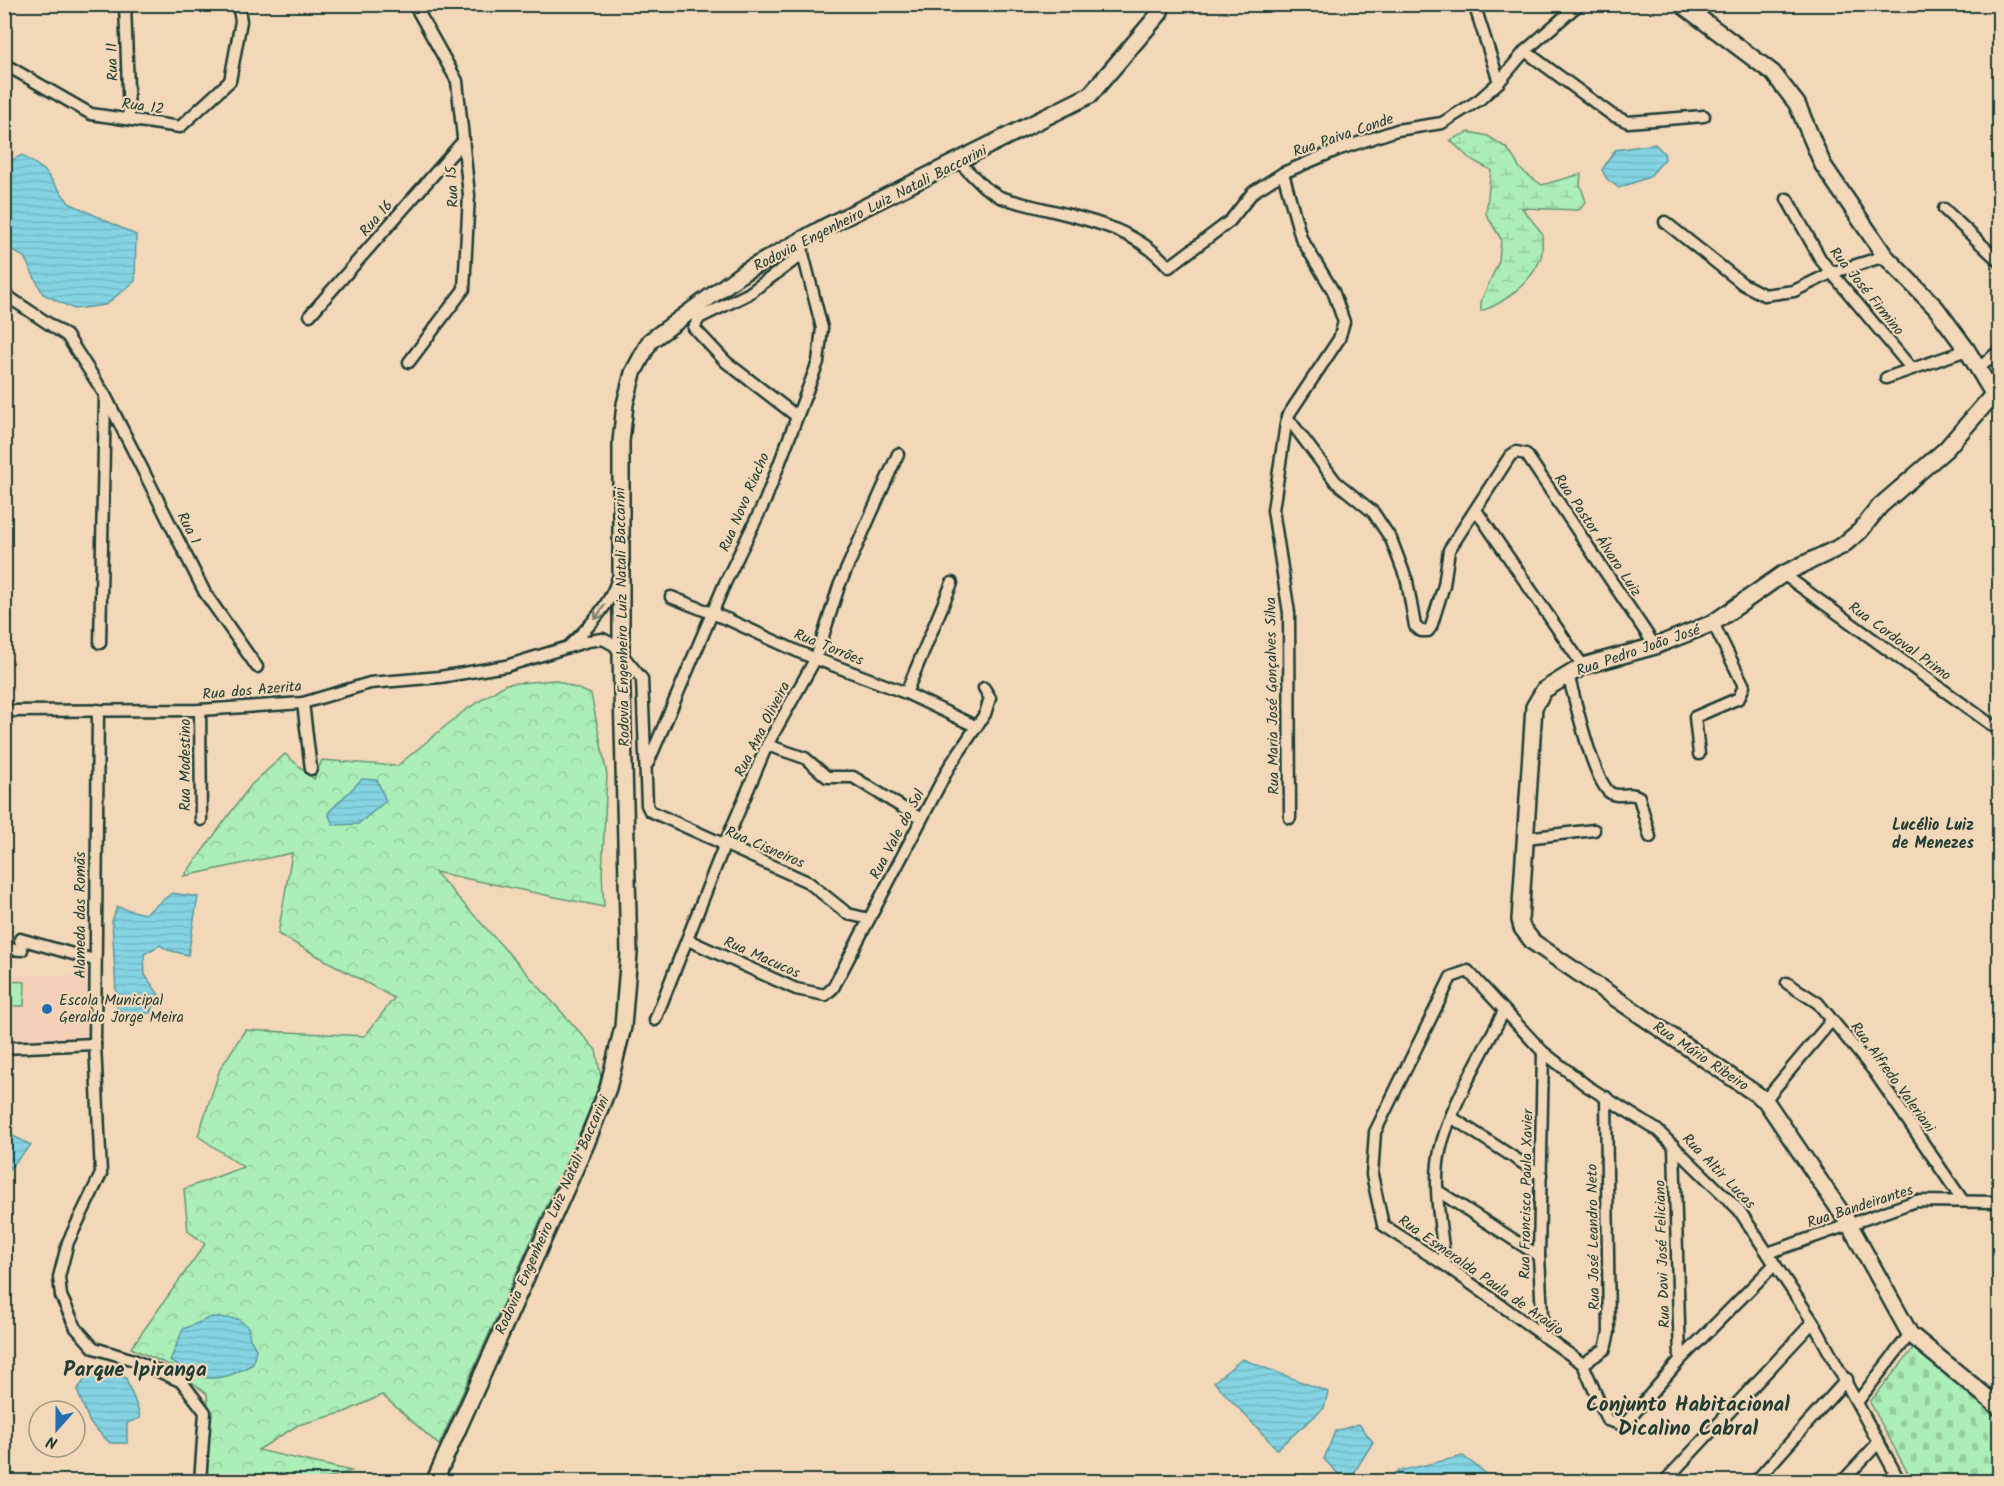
<svg xmlns="http://www.w3.org/2000/svg" width="2004" height="1486" font-family="Kalam,sans-serif">
<style>
.built{fill:#f4d0b9}
.grass{fill:#aceeb7;stroke:#669676;stroke-width:1.5}
.forest{fill:url(#forest-crowns);stroke:#669676;stroke-width:1.5}
.wetland{fill:url(#wetland-marsh);stroke:#669676;stroke-width:1.5}
.cemetery{fill:url(#cemetery-stones);stroke:#669676;stroke-width:1.5}
.water{fill:url(#water-rules);stroke:#5c989d;stroke-width:1.5}
.lines{fill:none;stroke-linecap:round;stroke-linejoin:round}
.street-casing{stroke:#1f3d34;stroke-width:15}
.secondary-casing{stroke:#1f3d34;stroke-width:20}
.street{stroke:#f2d7b9;stroke-width:10}
.secondary{stroke:#f2d7b9;stroke-width:15}
.oneway{stroke:#7e8270}
.poi-dot{fill:#1f6fb2;stroke:#f2d7b9;stroke-width:2}
.labels{text-anchor:middle;stroke-width:4.5;stroke-linejoin:round;paint-order:stroke}
.street-label{font-size:15px;fill:#1f3d34;stroke:#f2d7b9}
.poi-label{font-size:15px;fill:#1f3d34;stroke:#f2d7b9;text-anchor:start}
.neighbourhood-label{font-size:16px;font-weight:bold;fill:#1f3d34;stroke:#f2d7b9}
.district-label{font-size:21px;font-weight:bold;fill:#1f3d34;stroke:#f2d7b9}
</style>
<defs>
<pattern id="forest-crowns" width="20" height="18" patternUnits="userSpaceOnUse" patternTransform="scale(1.5)"><rect width="20" height="18" fill="#aceeb7"/><path d="M2 6a3 3 0 1 1 6 0M12 15a3 3 0 1 1 6 0" fill="none" stroke="#94cd9e"/></pattern>
<pattern id="wetland-marsh" width="20" height="14" patternUnits="userSpaceOnUse" patternTransform="scale(1.5)"><rect width="20" height="14" fill="#aceeb7"/><path d="M1 5h8M5 5V1M11 12h8M15 12V8" fill="none" stroke="#94cd9e"/></pattern>
<pattern id="cemetery-stones" width="16" height="16" patternUnits="userSpaceOnUse" patternTransform="scale(1.5)"><rect width="16" height="16" fill="#aceeb7"/><path d="M2 7V4a2 2 0 0 1 4 0v3zM10 15v-3a2 2 0 0 1 4 0v3z" fill="#94cd9e"/></pattern>
<pattern id="water-rules" width="6" height="5" patternUnits="userSpaceOnUse" patternTransform="scale(1.5)"><rect width="6" height="5" fill="#85d4e3"/><path d="M0 2.5h6" fill="none" stroke="#72b7c3"/></pattern>
</defs>
<rect width="100%" height="100%" fill="#f2d7b9"/>
<filter id="ink" filterUnits="userSpaceOnUse"><feTurbulence type="fractalNoise" baseFrequency=".0167" numOctaves="2"/><feDisplacementMap in="SourceGraphic" scale="12" xChannelSelector="R" yChannelSelector="G"/><feConvolveMatrix kernelMatrix="1 2 1 2 8 2 1 2 1" color-interpolation-filters="sRGB"/></filter>
<g filter="url(#ink)">
<path class="built" d="M 5,974 L 91,977 L 87,1040 L 5,1043 Z"/>
<path class="grass" d="M 5,981 L 25,982 L 24,1006 L 5,1006 Z"/>
<path class="forest" d="M 555,680 L 591,694 L 607,775 L 602,874 L 604,907 L 435,872 L 596,1050 L 602,1083 L 439,1445 L 382,1395 L 345,1412 L 298,1425 L 258,1450 L 351,1471 L 320,1481 L 205,1481 L 210,1428 L 207,1394 L 171,1366 L 131,1348 L 205,1244 L 188,1231 L 184,1189 L 243,1167 L 198,1136 L 220,1069 L 245,1030 L 365,1036 L 394,998 L 278,934 L 292,853 L 184,876 L 251,785 L 285,754 L 314,779 L 322,760 L 397,766 L 464,711 L 506,684 Z"/>
<path class="wetland" d="M 1469,132 L 1488,136 L 1508,149 L 1521,170 L 1542,185 L 1581,174 L 1580,184 L 1586,202 L 1579,210 L 1522,208 L 1542,233 C 1542,241 1543,250 1541,257 C 1533,281 1504,304 1481,311 L 1481,301 L 1499,261 L 1501,239 L 1486,214 L 1491,170 L 1470,159 L 1450,140 Z"/>
<path class="cemetery" d="M 1914,1348 L 1999,1417 L 1999,1481 L 1912,1481 L 1870,1402 Z"/>
<g class="water">
<path d="M 1655,144 L 1664,153 L 1665,159 L 1649,177 L 1619,188 L 1607,179 L 1602,170 L 1615,150 Z"/>
<path d="M 22,155 L 44,170 L 69,203 L 136,235 L 135,281 L 105,305 L 74,309 L 43,294 L 24,257 L 5,246 L 5,164 Z"/>
<path d="M 362,779 L 377,780 L 386,801 L 358,824 L 333,825 L 328,813 Z"/>
<path d="M 172,893 L 198,897 L 188,955 L 168,950 L 160,945 L 144,954 L 145,975 L 159,995 L 150,1013 L 128,1014 L 117,1010 L 112,921 L 117,907 L 145,914 Z"/>
<path d="M 5,1132 L 31,1145 L 9,1169 L 5,1169 Z"/>
<path d="M 212,1317 L 238,1319 L 248,1327 L 250,1339 L 256,1349 L 253,1364 C 215,1385 206,1382 170,1361 L 183,1329 Z"/>
<path d="M 1242,1359 L 1328,1392 L 1324,1408 L 1277,1449 L 1214,1382 Z"/>
<path d="M 102,1367 L 126,1378 C 130,1392 138,1404 140,1418 L 127,1423 L 127,1443 L 110,1443 L 90,1423 L 77,1390 L 89,1374 Z"/>
<path d="M 1359,1424 L 1373,1442 L 1349,1481 L 1345,1481 L 1324,1459 L 1335,1431 Z"/>
<path d="M 1463,1456 L 1496,1481 L 1393,1481 L 1395,1472 Z"/>
</g>
<g class="lines">
<g class="street-casing">
<g id="street">
<path d="M 125,4 L 129,119"/>
<path d="M 1474,4 L 1499,82"/>
<path d="M 1525,51 L 1612,115 L 1628,122 L 1704,116"/>
<path d="M 4,64 L 91,114 L 180,127 L 230,81 L 241,21 L 238,4"/>
<path d="M 959,162 L 984,187 L 1000,197 C 1058,216 1127,218 1169,267 L 1230,221 L 1253,192 L 1283,173 L 1337,150 L 1397,130 L 1442,123 L 1479,100 L 1499,82 L 1525,51 L 1579,4"/>
<path d="M 1283,173 L 1301,238 L 1333,291 L 1344,322 L 1339,339 L 1287,417 L 1273,510 L 1289,613 L 1290,818"/>
<path d="M 1787,199 L 1821,260 L 1911,368"/>
<path d="M 1944,209 L 2000,262"/>
<path d="M 1665,222 L 1743,284 L 1764,295 L 1794,291 L 1831,273 L 1885,256"/>
<path d="M 4,294 L 67,336 L 105,395 L 205,593 L 257,667"/>
<path d="M 310,315 L 464,140"/>
<path d="M 409,362 L 464,289 L 469,195 L 457,81 L 414,4"/>
<path d="M 1979,368 L 2000,350"/>
<path d="M 1886,378 L 1967,350"/>
<path d="M 795,415 L 726,362 L 694,328 L 699,318 L 748,294 L 803,254"/>
<path d="M 1287,417 L 1336,482 L 1373,512 L 1391,539 L 1407,581 L 1415,626 L 1421,631 L 1428,631 L 1431,627 L 1444,585 L 1449,550 L 1510,456 L 1516,452 L 1526,454 L 1655,646"/>
<path d="M 1476,510 L 1583,666"/>
<path d="M 1783,574 L 2000,731"/>
<path d="M 671,597 L 729,620 L 801,653 L 906,693 L 975,726"/>
<path d="M 100,643 L 105,397"/>
<path d="M 570,645 C 590,626 610,605 618,578"/>
<path d="M 1568,675 C 1576,702 1591,772 1608,791 C 1616,800 1630,790 1639,797 L 1650,837"/>
<path d="M 906,693 L 952,583"/>
<path d="M 303,703 L 311,769"/>
<path d="M 98,710 L 95,1044 L 101,1174 L 68,1242 L 59,1277 L 61,1296 L 76,1328 L 94,1348 L 134,1360 L 182,1382 L 205,1412 L 200,1482"/>
<path d="M 200,710 L 201,820"/>
<path d="M 4,711 L 200,710 L 303,703 L 370,683 L 440,677 L 506,666 L 588,641 L 603,639 L 614,645 L 642,679 L 647,805 L 650,811 L 808,882 L 848,914 L 869,919"/>
<path d="M 767,745 L 805,758 L 827,777 L 853,777 L 921,819"/>
<path d="M 1699,754 L 1695,717 L 1739,698 L 1744,686 L 1713,623"/>
<path d="M 648,763 L 725,583 L 765,501 L 818,362 L 822,328 L 803,254 L 802,240"/>
<path d="M 1526,838 L 1594,830"/>
<path d="M 688,940 L 796,989 L 825,995 L 833,988 L 949,767 L 985,714 L 990,698 L 984,688"/>
<path d="M 4,949 L 22,950 L 20,939 L 94,960"/>
<path d="M 1787,983 L 1818,1003 L 1873,1070 L 1963,1201"/>
<path d="M 655,1020 L 724,846 L 767,745 L 816,658 L 839,586 L 898,454"/>
<path d="M 4,1048 L 95,1044"/>
<path d="M 1543,1052 L 1539,1256 L 1543,1336"/>
<path d="M 1765,1100 L 1832,1020"/>
<path d="M 1451,1117 L 1541,1175"/>
<path d="M 1674,1146 L 1680,1360"/>
<path d="M 1438,1191 L 1539,1256"/>
<path d="M 1768,1253 L 1916,1201 L 2000,1202"/>
<path d="M 1775,1264 L 1680,1360 L 1624,1425 L 1607,1420 L 1583,1364 L 1445,1265 L 1383,1225 L 1372,1175 L 1375,1132 L 1451,977 L 1468,971 L 1543,1052 L 1587,1086 L 1657,1130 L 1739,1210 L 1813,1322 L 1900,1482"/>
<path d="M 1445,1265 C 1442,1232 1434,1197 1438,1163 C 1443,1117 1483,1053 1504,1011"/>
<path d="M 1583,1364 L 1605,1349 L 1609,1332 L 1606,1097"/>
<path d="M 1858,1401 L 1910,1334"/>
<path d="M 1664,1482 L 1813,1322"/>
<path d="M 1755,1482 L 1847,1379"/>
<path d="M 1842,1482 L 1879,1442"/>
</g>
</g>
<g class="secondary-casing">
<g id="secondary">
<path d="M 1681,4 L 1773,73 L 1797,104 L 1823,165 L 1885,256 L 1936,308 L 1967,350 L 1998,402"/>
<path d="M 1992,396 L 1946,449 L 1880,506 L 1860,531 L 1842,546 L 1783,574 L 1713,623 L 1655,646 L 1583,666 L 1544,690 L 1534,707 L 1520,920 L 1522,928 L 1533,942 L 1765,1100 L 1849,1224 L 1910,1334 L 2000,1408"/>
<path d="M 434,1482 L 586,1144 L 608,1088 L 623,1027 L 629,953 L 621,655 L 621,442 L 625,404 L 633,373 L 650,341 L 744,272 L 825,227 L 1090,95 L 1159,14 L 1163,4"/>
</g>
</g>
<use href="#street" class="street"/>
<use href="#secondary" class="secondary"/>
</g>
<defs><path id="oneway-shaft" d="M-6 0H5M1.5-3L5.5 0L1.5 3" fill="none" stroke-width="1.6" stroke-linecap="round" stroke-linejoin="round" transform="scale(1.5)"/></defs>
<use class="oneway" href="#oneway-shaft" transform="translate(600 612) rotate(123)"/>
</g>
<circle class="poi-dot" cx="47" cy="1009" r="6"/>
<g class="labels">
<g class="street-label">
<text transform="translate(112 62) rotate(-92)" y="5">Rua 11</text>
<text transform="translate(143 106) rotate(8)" y="5">Rua 12</text>
<text transform="translate(1343 135) rotate(-19)" y="5">Rua Paiva Conde</text>
<text transform="translate(452 187) rotate(-93)" y="5">Rua 15</text>
<text transform="translate(870 208) rotate(-27)" y="5">Rodovia Engenheiro Luiz Natali Baccarini</text>
<text transform="translate(376 218) rotate(-49)" y="5">Rua 16</text>
<text transform="translate(1867 291) rotate(51)" y="5">Rua José Firmino</text>
<text transform="translate(744 502) rotate(-67)" y="5">Rua Novo Riacho</text>
<text transform="translate(189 528) rotate(63)" y="5">Rua 1</text>
<text transform="translate(1598 535) rotate(56)" y="5">Rua Pastor Álvaro Luiz</text>
<text transform="translate(622 617) rotate(-91)" y="5">Rodovia Engenheiro Luiz Natali Baccarini</text>
<text transform="translate(1900 641) rotate(36)" y="5">Rua Cordoval Primo</text>
<text transform="translate(829 647) rotate(22)" y="5">Rua Torrões</text>
<text transform="translate(1638 650) rotate(-19)" y="5">Rua Pedro João José</text>
<text transform="translate(252 690) rotate(-5)" y="5">Rua dos Azerita</text>
<text transform="translate(1272 696) rotate(-91)" y="5">Rua Maria José Gonçalves Silva</text>
<text transform="translate(762 729) rotate(-63)" y="5">Rua Ana Oliveira</text>
<text transform="translate(185 765) rotate(-90)" y="5">Rua Modestino</text>
<text transform="translate(897 834) rotate(-62)" y="5">Rua Vale do Sol</text>
<text transform="translate(765 847) rotate(23)" y="5">Rua Cisneiros</text>
<text transform="translate(80 915) rotate(-90)" y="5">Alameda das Romãs</text>
<text transform="translate(762 957) rotate(24)" y="5">Rua Macucos</text>
<text transform="translate(1701 1056) rotate(34)" y="5">Rua Mário Ribeiro</text>
<text transform="translate(1893 1077) rotate(54)" y="5">Rua Alfredo Valeriani</text>
<text transform="translate(1719 1171) rotate(46)" y="5">Rua Altir Lucas</text>
<text transform="translate(1526 1194) rotate(-89)" y="5">Rua Francisco Paula Xavier</text>
<text transform="translate(1860 1206) rotate(-18)" y="5">Rua Bandeirantes</text>
<text transform="translate(552 1215) rotate(-66)" y="5">Rodovia Engenheiro Luiz Natali Baccarini</text>
<text transform="translate(1593 1237) rotate(-91)" y="5">Rua José Leandro Neto</text>
<text transform="translate(1662 1254) rotate(-92)" y="5">Rua Davi José Feliciano</text>
<text transform="translate(1481 1275) rotate(35)" y="5">Rua Esmeralda Paula de Araújo</text>
</g>
<g class="poi-label">
<text x="59" y="1005">Escola Municipal<tspan x="59" dy="17">Geraldo Jorge Meira</tspan></text>
</g>
<g class="neighbourhood-label">
<text x="1933" y="830">Lucélio Luiz<tspan x="1933" dy="18">de Menezes</tspan></text>
</g>
<g class="district-label">
<text x="135" y="1376">Parque Ipiranga</text>
<text x="1688" y="1411">Conjunto Habitacional<tspan x="1688" dy="24">Dicalino Cabral</tspan></text>
</g>
</g>
<rect width="2004" height="1486" fill="none" stroke="#f2d7b9" stroke-width="24"/>
<rect x="12" y="12" width="1980" height="1462" fill="none" stroke="#1f3d34" stroke-width="2" filter="url(#ink)"/>
<g transform="translate(57 1429) rotate(201)"><circle r="28" fill="#f2d7b9" stroke="#9e9984" stroke-width="1.5"/>
<path d="M0-4.5L10 22L0 15L-10 22Z" fill="#1f6fb2"/>
<text y="-9" font-size="16" font-weight="bold" text-anchor="middle" fill="#1f3d34">N</text>
</g>
</svg>
